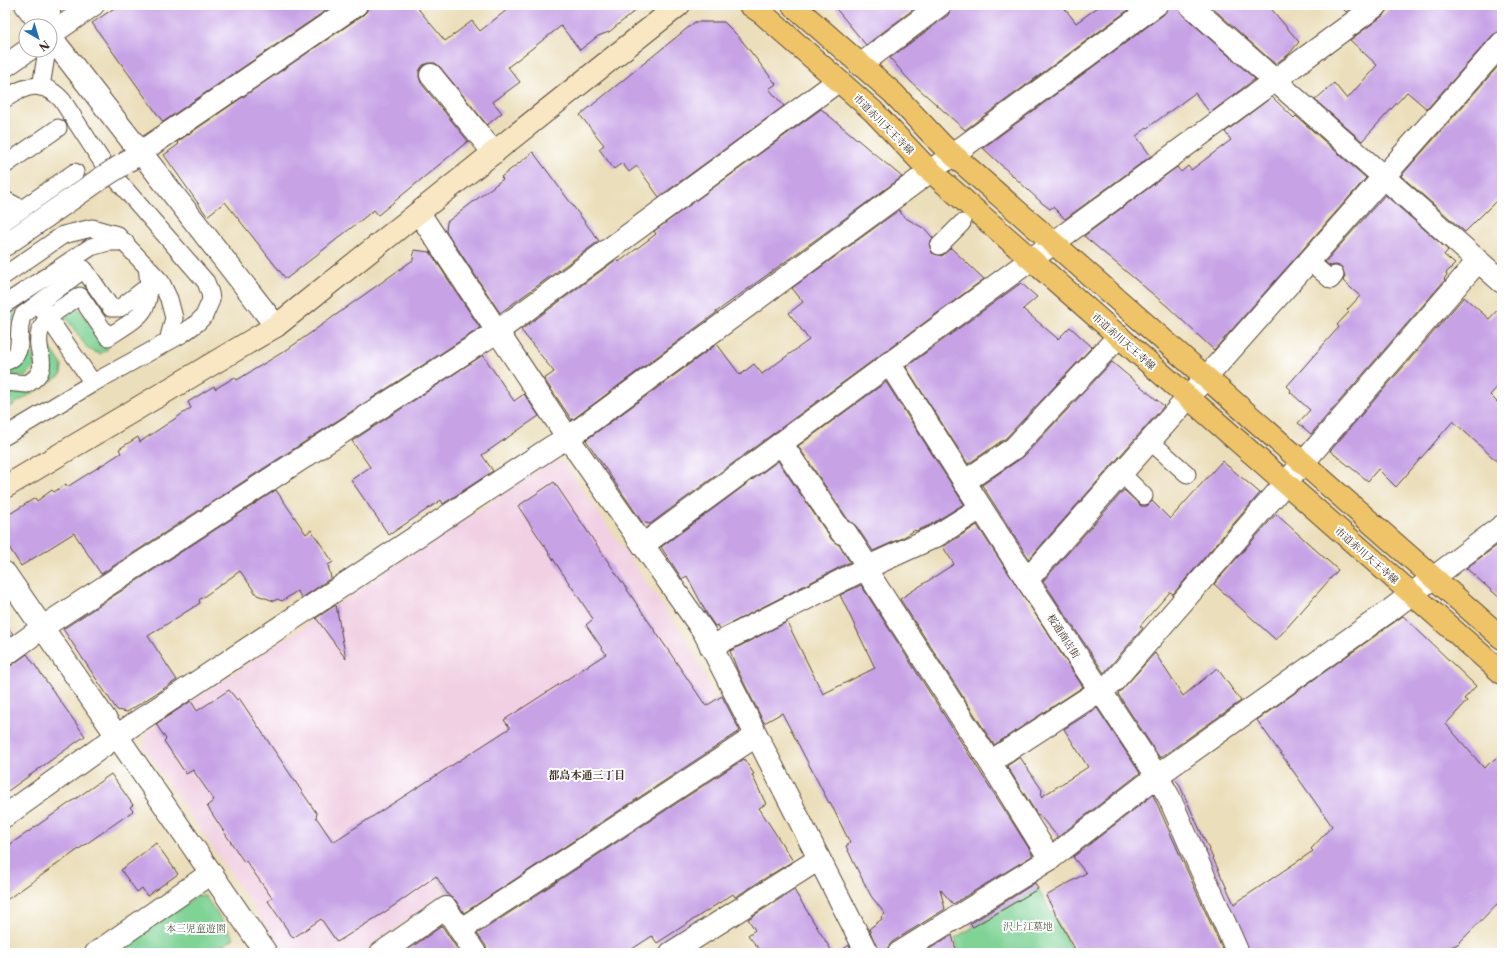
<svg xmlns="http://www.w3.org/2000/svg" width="1507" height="958" font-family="'Libre Caslon Text','Noto Serif JP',serif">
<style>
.built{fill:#f1d0e3}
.green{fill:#7fd395;stroke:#5d7e5a}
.building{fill:#c7a3e6}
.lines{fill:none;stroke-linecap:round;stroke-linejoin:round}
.lane-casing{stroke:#554535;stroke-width:19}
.street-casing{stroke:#554535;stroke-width:24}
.secondary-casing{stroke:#554535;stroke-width:24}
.primary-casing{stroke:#554535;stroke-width:24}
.lane{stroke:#fff;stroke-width:17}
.street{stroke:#fff;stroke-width:22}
.secondary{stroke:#f9e7c3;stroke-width:22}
.primary{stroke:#efc469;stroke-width:22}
.street-bridge-casing{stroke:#554535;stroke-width:24;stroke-linecap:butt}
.street-bridge{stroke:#fff;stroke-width:22}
.labels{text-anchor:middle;stroke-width:4;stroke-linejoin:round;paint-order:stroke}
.street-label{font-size:10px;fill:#3b2a1e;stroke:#fff}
.park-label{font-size:10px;fill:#4f5d42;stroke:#fff}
.neighbourhood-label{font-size:11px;font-weight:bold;fill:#3b2a1e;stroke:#fff}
</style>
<rect width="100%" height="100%" fill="#fff"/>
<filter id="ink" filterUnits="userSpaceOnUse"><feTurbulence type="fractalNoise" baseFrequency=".025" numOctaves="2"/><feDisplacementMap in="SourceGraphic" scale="8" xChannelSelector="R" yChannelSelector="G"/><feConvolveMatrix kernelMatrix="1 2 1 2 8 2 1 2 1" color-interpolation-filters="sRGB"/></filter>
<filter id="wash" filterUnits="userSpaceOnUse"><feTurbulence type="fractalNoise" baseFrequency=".012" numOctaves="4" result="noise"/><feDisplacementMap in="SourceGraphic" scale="16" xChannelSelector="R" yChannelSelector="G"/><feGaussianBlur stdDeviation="0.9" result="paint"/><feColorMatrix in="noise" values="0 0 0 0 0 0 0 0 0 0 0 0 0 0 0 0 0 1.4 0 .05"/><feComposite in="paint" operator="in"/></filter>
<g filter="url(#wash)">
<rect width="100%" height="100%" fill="#ebdeba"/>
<path class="built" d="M 552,461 L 564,463 L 689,644 L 715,697 L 436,882 L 444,894 L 361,953 L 285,953 L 144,748 L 147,731 Z"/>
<g class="green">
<path d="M 75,309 L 79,309 L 108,349 L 100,354 L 88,349 L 65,316 Z"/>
<path d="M 13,310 L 17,311 L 10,327 L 10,347 L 5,354 L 5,314 Z"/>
<path d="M 27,341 L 32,349 L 35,366 L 26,377 L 5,374 L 5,370 Z"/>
<path d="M 46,341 L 62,365 L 61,375 L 5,410 L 5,391 C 27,397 49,387 51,363 C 51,355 47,349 46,341 Z"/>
<path d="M 1038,889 L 1074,953 L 959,953 L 955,938 Z"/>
<path d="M 198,895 L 205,896 L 234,938 L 213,953 L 129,953 L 124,947 Z"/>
</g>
<g id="blocks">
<g class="building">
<path d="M 119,5 L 334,5 L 163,122 L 92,23 Z"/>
<path d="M 368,5 L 415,5 L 445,41 L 472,21 L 480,31 L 513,5 L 642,5 L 609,32 L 598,36 L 580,50 L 561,26 L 508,67 L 520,82 L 493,102 L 502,113 L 487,125 L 440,67 L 435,63 L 429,63 L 423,65 L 419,71 L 419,77 L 421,83 L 468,141 L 378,215 L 374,210 L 286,279 L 225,202 L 207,216 L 164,155 L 179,144 L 177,142 L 363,15 L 367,11 Z"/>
<path d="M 833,5 L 919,5 L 866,45 Z"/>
<path d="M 952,5 L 1062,5 L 1076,23 L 1101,5 L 1135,5 L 965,130 L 910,81 L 890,58 L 948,15 Z"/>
<path d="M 1168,5 L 1178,5 L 1182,14 L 1255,79 L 1210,113 L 1195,93 L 1136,136 L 1151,156 L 1065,219 L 1053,207 L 1050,209 L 1042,203 L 983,148 L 1163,15 L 1167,10 Z"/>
<path d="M 1209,5 L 1268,5 L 1299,42 L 1288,55 L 1275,64 Z"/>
<path d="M 1339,5 L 1356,5 L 1346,12 Z"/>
<path d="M 1389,5 L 1501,5 L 1502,31 L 1493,35 L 1427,109 L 1407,92 L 1362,141 L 1315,100 L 1334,83 L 1347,99 L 1377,65 L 1350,40 L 1384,15 L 1388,10 Z"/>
<path d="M 695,22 L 724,22 L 739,37 L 776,84 L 769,89 L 784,106 L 659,197 L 637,166 L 629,172 L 622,163 L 614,169 L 599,149 L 604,145 L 580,115 Z"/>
<path d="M 1501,63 L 1502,195 L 1465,232 L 1401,176 Z"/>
<path d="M 1272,97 L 1294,118 L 1296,116 L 1366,178 L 1214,350 L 1167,306 L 1084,236 L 1177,167 L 1181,172 L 1188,166 L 1191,170 L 1231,140 L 1225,132 Z"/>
<path d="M 821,109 L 902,177 L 716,312 L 716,313 L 572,420 L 544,379 L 554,372 L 521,330 L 617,259 L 619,262 L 656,234 L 654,231 Z"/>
<path d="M 533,152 L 599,241 L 500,313 L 446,231 L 447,222 L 503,179 L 501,177 Z"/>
<path d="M 1385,195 L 1448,250 L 1444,255 L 1455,264 L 1446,273 L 1447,275 L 1444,279 L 1445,280 L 1311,434 L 1298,423 L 1310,410 L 1290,392 L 1291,390 L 1287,386 L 1339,327 L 1337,325 L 1349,312 L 1347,310 L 1360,296 L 1343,281 L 1345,276 L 1342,267 L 1336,265 L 1330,266 L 1325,262 Z"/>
<path d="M 899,210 L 904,217 L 925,229 L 933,238 L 929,244 L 932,253 L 942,256 L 951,248 L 984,279 L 650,524 L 642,522 L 586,440 L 717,344 L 740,375 L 754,364 L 762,374 L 809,340 L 789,313 L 803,302 L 792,288 Z"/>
<path d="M 414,250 L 430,252 L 480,328 L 101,574 L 74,533 L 21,566 L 5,541 L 5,517 L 35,498 L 37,501 L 52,490 L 54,492 L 66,484 L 67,487 L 121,453 L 119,449 L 138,437 L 140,442 L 191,408 L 188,402 L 214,386 L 215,389 L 235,377 L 237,380 L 288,349 L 413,260 Z"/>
<path d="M 1021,283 L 1037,297 L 1023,309 L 1058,339 L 1070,327 L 1092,347 L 1006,438 L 968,464 L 906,367 Z"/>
<path d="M 1464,297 L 1489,319 L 1502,305 L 1502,382 L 1490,395 L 1502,407 L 1502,466 L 1453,421 L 1396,487 L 1378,469 L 1368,481 L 1330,451 Z"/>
<path d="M 483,355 L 514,401 L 524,394 L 539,416 L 482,455 L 493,471 L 443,504 L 441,500 L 389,535 L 351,480 L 370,467 L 352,441 Z"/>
<path d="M 1112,362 L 1164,406 L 1029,559 L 982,485 L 1023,457 Z"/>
<path d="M 886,382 L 964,504 L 930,525 L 916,531 L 915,530 L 904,537 L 873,551 L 856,526 L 849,521 L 798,446 Z"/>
<path d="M 778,461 L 832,540 L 839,545 L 850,562 L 720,629 L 718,625 L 715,626 L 708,616 L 687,576 L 682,579 L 661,547 Z"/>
<path d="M 1222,461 L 1260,493 L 1173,594 L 1170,592 L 1140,626 L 1143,628 L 1104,673 L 1043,581 L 1124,490 L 1141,506 L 1147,506 L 1152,501 L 1170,519 Z"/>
<path d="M 554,482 L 706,706 L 722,696 L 740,731 L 464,913 L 456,901 L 449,896 L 436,876 L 385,912 L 337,942 L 321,919 L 293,938 L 268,901 L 272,898 L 246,861 L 244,862 L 207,806 L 214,800 L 193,770 L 186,774 L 164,741 L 166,739 L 156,724 L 191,701 L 197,711 L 229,690 L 237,700 L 239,698 L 317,814 L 316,817 L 333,842 L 510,728 L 504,720 L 606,654 L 586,625 L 593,619 L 518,506 Z"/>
<path d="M 276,490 L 306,534 L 311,530 L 333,562 L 328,565 L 331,578 L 302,598 L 297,591 L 282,601 L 277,599 L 274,601 L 257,595 L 240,571 L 199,600 L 200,603 L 148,636 L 177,680 L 127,712 L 117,710 L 63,629 Z"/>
<path d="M 1276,514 L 1338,570 L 1276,640 L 1214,584 Z"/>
<path d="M 977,525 L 1083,687 L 994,745 L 900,599 L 954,564 L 943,547 Z"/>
<path d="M 1502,542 L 1502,600 L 1466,568 Z"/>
<path d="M 861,585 L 1032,853 L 1032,856 L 953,904 L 940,889 L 945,909 L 892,942 L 888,947 L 887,953 L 879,953 L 869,929 L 882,919 L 881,917 L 885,914 L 871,896 L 855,865 L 846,846 L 850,843 L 830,802 L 829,803 L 782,713 L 764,723 L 737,669 L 730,651 L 787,622 L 823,694 L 875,668 L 840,595 Z"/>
<path d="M 336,605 L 346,659 L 316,618 Z"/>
<path d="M 1403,616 L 1476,686 L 1464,699 L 1467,701 L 1446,724 L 1484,768 L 1502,753 L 1502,899 L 1458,944 L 1451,947 L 1406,953 L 1250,953 L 1173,780 L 1175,779 L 1179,784 L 1234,904 L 1313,851 L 1311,849 L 1332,826 L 1257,720 Z"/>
<path d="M 5,623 L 13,634 L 5,640 Z"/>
<path d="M 1155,653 L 1183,696 L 1217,668 L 1241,701 L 1160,758 L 1118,694 Z"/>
<path d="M 27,654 L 85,736 L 5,793 L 5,667 L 12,665 Z"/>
<path d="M 1097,708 L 1140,773 L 1058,837 L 1038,814 L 1038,816 L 1007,766 L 1020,757 L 1042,790 L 1041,797 L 1088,767 L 1064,729 Z"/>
<path d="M 744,759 L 754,774 L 752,775 L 766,804 L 759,808 L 793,861 L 735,897 L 733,894 L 657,943 L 652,936 L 626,953 L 487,953 L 486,946 L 477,934 Z"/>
<path d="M 111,774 L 133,805 L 130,807 L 133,811 L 5,901 L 5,848 Z"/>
<path d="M 1153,795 L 1224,953 L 1077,953 L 1046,896 L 1086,873 L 1073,857 Z"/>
<path d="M 156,843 L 178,874 L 147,896 L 142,888 L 137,892 L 121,870 Z"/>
<path d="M 1035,883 L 1038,889 L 973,927 L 970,924 Z"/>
<path d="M 794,890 L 833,953 L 762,953 L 748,935 L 755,930 L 748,919 Z"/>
<path d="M 442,926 L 460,953 L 403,953 Z"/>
<path d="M 952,935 L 957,953 L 923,953 Z"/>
<path d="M 849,945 L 853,953 L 838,953 Z"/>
</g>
</g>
</g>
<g filter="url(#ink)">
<use href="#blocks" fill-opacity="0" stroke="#554535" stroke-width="1"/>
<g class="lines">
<g class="lane-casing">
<g id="lane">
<path d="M 50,30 L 52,5"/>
<path d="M 41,87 L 47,50"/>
<path d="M 5,99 C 27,84 43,80 62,100 L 105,166 L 206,282 L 210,293 L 211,300 L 204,316 L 197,323 L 182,334 L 93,383 L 5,436"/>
<path d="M 5,165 L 58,128"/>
<path d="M 5,200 L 22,209"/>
<path d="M 5,221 L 75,172"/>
<path d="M 939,246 L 962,223"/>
<path d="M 1309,261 L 1331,280 L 1335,275"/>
<path d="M 5,275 L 63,235 L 92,228 L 117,235 L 161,282 L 169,299 L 174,318 L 168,341"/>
<path d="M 5,304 L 91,247 L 108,242 L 125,242"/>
<path d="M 43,310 L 93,383"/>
<path d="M 5,362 C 28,354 14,333 23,315 L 84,269 L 111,308 L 120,308 L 150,285"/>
<path d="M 5,382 L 27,384 C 55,368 33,352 40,331 C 45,315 67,305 80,296 L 108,337 C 144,314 153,312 147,266"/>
<path d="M 1150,441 L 1187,474"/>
<path d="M 1121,473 L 1144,496"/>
</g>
</g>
<g class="street-casing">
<g id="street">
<path d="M 26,5 L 42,26"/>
<path d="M 1190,5 L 1502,282"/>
<path d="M 50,35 L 93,5"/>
<path d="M 50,36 L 276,326"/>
<path d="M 860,65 L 940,5"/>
<path d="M 5,66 L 28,50"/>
<path d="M 431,75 L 494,153"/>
<path d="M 129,160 L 356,5"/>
<path d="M 419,213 L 568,438 L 704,632 L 867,953"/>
<path d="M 5,245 L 100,179"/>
<path d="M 889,363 L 1027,580 L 1157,776 L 1169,797 L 1238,953"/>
<path d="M 781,443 L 842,533 L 846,533 L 868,567 L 868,573 L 990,762 L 1050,859"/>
<path d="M 964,482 L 1014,448 L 1119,336"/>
<path d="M 643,545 L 1377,5"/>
<path d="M 5,573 L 266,953"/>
<path d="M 1027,580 L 1502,43"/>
<path d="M 711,647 L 868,567 L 936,536 L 981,508"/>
<path d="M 5,655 L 52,621 L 498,331 L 838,81"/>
<path d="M 990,762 L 1113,682 L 1478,261"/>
<path d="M 5,816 L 134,724 L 553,446 L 568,438 L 1156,5"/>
<path d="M 460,930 L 756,736"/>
<path d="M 96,953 L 211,873"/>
<path d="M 381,953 L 446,908 L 475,953"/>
<path d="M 671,953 L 819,859"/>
<path d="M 899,953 L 1050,859 L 1157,776 L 1389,611 L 1502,526"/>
</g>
</g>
<g class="secondary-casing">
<path id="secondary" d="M 5,487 L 276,326 L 679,5"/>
</g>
<g class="primary-casing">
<g id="primary">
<path d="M 750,5 L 763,14 L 873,111 L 926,167 L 1502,673"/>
<path d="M 793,5 L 893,93 L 942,145 L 1502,638"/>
</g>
</g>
<use href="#lane" class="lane"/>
<use href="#street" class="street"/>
<use href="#secondary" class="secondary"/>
<use href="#primary" class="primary"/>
<g class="street-bridge-casing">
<path id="street-bridge" d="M 100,179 L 122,165"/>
</g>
<use href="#street-bridge" class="street-bridge"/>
</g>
</g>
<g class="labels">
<g class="street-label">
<text transform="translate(884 124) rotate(45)" y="4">市道赤川天王寺線</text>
<text transform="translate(1124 341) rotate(41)" y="4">市道赤川天王寺線</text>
<text transform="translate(1367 555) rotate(41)" y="4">市道赤川天王寺線</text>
<text transform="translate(1064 636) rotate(57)" y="4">桜通商店街</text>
</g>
<g class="park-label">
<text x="1028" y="930">沢上江墓地</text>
<text x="196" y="932">本三児童遊園</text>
</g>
<g class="neighbourhood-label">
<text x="587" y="779">都島本通三丁目</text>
</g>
</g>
<rect width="1507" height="958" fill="none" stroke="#fff" stroke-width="20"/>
<g transform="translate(38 38) rotate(142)"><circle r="19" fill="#ffffff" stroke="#b1aaa5"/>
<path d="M0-3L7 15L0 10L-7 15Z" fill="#1f6fb2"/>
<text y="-6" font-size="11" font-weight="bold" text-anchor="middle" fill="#3b2a1e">N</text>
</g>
</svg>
